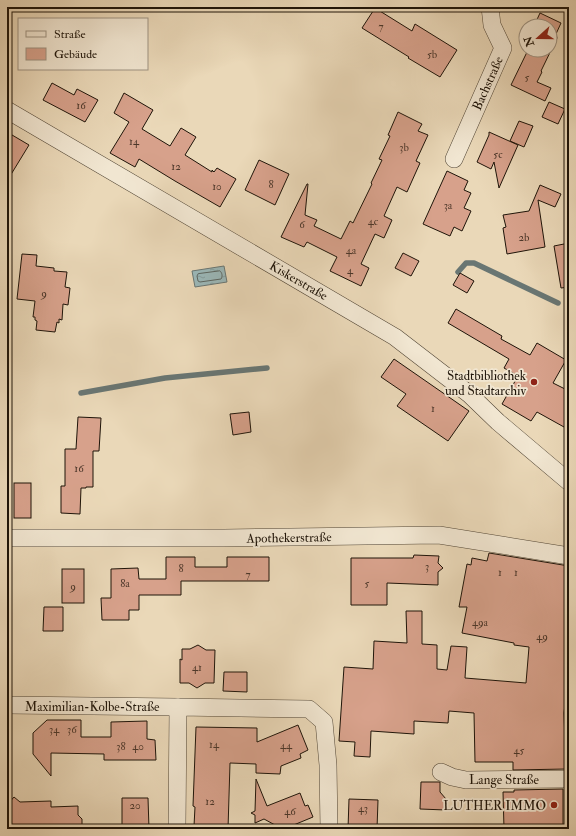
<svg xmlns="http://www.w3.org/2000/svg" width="576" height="836" font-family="'IM FELL Double Pica',serif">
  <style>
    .water { fill: url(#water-ripples); stroke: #697673 }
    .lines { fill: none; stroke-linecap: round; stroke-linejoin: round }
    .shore { stroke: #5c6661; stroke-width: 1 }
    .stream { stroke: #697673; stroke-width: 5.5 }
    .building { fill: #d7a18b; stroke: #1e1409 }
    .minor-casing { stroke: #514535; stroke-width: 18 }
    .minor { stroke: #f1e6d1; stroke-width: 17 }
    .poi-dot { fill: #8f2418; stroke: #f1e6d1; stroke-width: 1.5 }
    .labels { text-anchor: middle; stroke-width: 3.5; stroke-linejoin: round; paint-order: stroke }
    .number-label { font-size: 11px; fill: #4c372a }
    .street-label { font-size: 13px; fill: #1e1409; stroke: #f1e6d1 }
    .poi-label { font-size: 13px; fill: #1e1409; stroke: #f1e6d1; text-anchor: end }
  </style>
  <defs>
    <pattern id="water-ripples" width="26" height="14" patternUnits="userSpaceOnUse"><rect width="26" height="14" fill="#9bb8b9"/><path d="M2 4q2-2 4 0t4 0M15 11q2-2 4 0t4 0" fill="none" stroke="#859d9e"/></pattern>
  </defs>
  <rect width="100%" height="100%" fill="#ead8b8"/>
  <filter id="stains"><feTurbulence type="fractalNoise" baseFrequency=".005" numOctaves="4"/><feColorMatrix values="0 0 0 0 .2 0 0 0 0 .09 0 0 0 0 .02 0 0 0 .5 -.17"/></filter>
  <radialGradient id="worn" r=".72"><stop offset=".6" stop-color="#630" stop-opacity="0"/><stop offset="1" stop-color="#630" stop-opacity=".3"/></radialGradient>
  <path class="water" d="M224,266l3,16 -32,5 -3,-16z"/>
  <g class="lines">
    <path class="shore" d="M220,271c2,1 3,6 1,8l-21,3 -2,-1 -1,-5 1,-2z"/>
    <g class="stream">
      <path d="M458,272l8,-9h8l84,40"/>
      <path d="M81,393l84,-15 102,-10"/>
    </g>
  </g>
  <g class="building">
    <path d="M375,8l37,23 3,-7 42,26 -17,27 -32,-19 1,-1 -47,-29z"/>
    <path d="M540,13l21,10 -5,11 1,4 -16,33 1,1 -5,10 14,6 -6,13 -34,-16 17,-35h22v-24h-16z"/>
    <path d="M52,83l22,12 3,-6 21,11 -13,22 -42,-22z"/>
    <path d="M124,93l29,17 -11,19 28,17 11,-18 15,9 -11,18 27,17v-2l2,2 3,-4 19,11 -16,28 -45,-26 -36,-22 -4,8 -25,-14 19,-31 -15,-9z"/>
    <path d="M549,102l16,7 -7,15 -16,-7z"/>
    <path d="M398,112l24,12 -4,7 10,4 -12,26 4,2 -13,29 -10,-5 -13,29 8,4 -8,18 -9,-4 -14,30 8,4 -8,18 -31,-15 7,-14 -30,-15 -3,5 -23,-10 26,-53h1l-3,31 12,5 -3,6 27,13 9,-18 3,2 19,-39 -1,-1 11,-23 -3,-1 11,-23 -2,-1z"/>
    <path d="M519,121l14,5 -9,21 -14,-6z"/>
    <path d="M7,132l22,13 -22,36z"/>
    <path d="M489,132l29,13 -19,43 -5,-26 -3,7 -14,-7 12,-27z"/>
    <path d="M259,160l30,14 -14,31 -30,-15z"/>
    <path d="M447,171l21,10 -4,9 7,3 -7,15 7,3 -9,20 -8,-4 -4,9 -27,-12z"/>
    <path d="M540,185l21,9 -6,13 -17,-7 7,47 -38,7 -4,-26 3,-1 -3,-12 26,-4z"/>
    <path d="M569,243v44l-8,1 -7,-42z"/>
    <path d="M403,253l16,8 -8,15 -16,-8z"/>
    <path d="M22,254l15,1 -1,11 18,2v3l13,1 -2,15 5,1 -2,17 -5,-1 -1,16 -3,-1v4l-2,-1 -2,10 -19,-2 1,-9 -2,-1v-3h-2l2,-16 -18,-2z"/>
    <path d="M460,273l14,8 -7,12 -14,-8z"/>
    <path d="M456,309l46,27 -1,3 29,16 7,-12 29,17 -13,23 16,8v27l-5,9 -27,-15 -6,9 -29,-17 16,-28 -14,-8 5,-9 -61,-36z"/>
    <path d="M394,359l75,52 -21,30 -51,-35 9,-12 -25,-17z"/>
    <path d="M249,412l2,20 -18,3 -3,-21z"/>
    <path d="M78,417l23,1 -2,33h-6v36h-7v1h-5l-1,26 -19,-1v-27h4v-37h11z"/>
    <rect x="14" y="483" width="17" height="35"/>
    <path d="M489,553l80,13v69l-3,29 -1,23h2l-3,26 2,56 -53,1v-8h-38l-1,-49 -25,-2 -1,12 -34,-2v13l-43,-3 -1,26 -16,-1 1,-14 -16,-1 5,-74 29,2 1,-28 33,2 -1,-32h16v33l15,1v24l10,1 4,-24 16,1 -2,31 61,5 3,-36 -15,-2v-2l-52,-10 5,-26h-8l8,-43 4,1 1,-7 15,3z"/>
    <path d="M414,555l25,1 -1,7 5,5 -5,4v13l-51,-2v22h-36v-47h62z"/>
    <path d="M166,557h29v10h32v-10h42v24h-88v14h-42v15h-10v10h-27l-1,-22h10v-29l27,-1 1,11h27z"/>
    <rect x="62" y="569" width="22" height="34"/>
    <path d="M44,607h19v24h-20z"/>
    <path d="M198,645l8,5h9l-1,33h-9l-8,5 -8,-5h-9v-24l2,1v-11h8z"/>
    <path d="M224,672h23v20l-24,-1z"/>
    <path d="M47,720h34v17h30v-15l36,-1v18l8,1 1,20h-52v-6l-53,-1v23l-18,-22v-21z"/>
    <path d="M298,725l10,25 -8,4 1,4 -20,8 -1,8 -24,-1v-9l-26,-1 -2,66h-17v-2l-17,-1 1,-19 -2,-1 3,-79 61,1v14z"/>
    <path d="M256,779l11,27 33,-13 5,13 3,-1 5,12 -29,12h-7l-2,-4 -11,-6 -9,4v-8l-4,-2 4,-2z"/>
    <path d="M421,782h19v10l6,7v11l-26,-1z"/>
    <path d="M563,789v40h-59l-1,-37h11v-2z"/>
    <path d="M14,797l6,5 31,-1v6l27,-1v9l4,4v6l-4,4h-71v-24z"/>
    <path d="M122,798h26l1,31h-27z"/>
    <path d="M349,799l29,1 -1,29h-29z"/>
  </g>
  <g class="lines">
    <g class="minor-casing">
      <g id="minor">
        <path d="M7,110l388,227 74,57 29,28 71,60"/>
        <path d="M454,159l49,-111 -11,-23 -2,-18"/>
        <path d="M7,538h217l215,-3 130,21"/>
        <path d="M7,705l171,2"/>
        <path d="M441,772l11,5 14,3 103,-1"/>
        <path d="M177,829l1,-122 131,2 15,13 4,43 1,64"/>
      </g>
    </g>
    <use href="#minor" class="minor"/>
  </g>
  <g class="poi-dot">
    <circle cx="534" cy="382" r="4"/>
    <circle cx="554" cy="805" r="4"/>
  </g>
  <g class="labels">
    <g class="number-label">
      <text x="381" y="30">7</text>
      <text x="432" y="58">5b</text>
      <text x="527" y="81">5</text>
      <text x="81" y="109">16</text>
      <text x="134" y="145">14</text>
      <text x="404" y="151">3b</text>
      <text x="498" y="158">5c</text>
      <text x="176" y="170">12</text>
      <text x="271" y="188">8</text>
      <text x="217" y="190">10</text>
      <text x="448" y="209">3a</text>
      <text x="373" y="225">4c</text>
      <text x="302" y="228">6</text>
      <text x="524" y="241">2b</text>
      <text x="351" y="254">4a</text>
      <text x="350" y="274">4</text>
      <text x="44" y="297">9</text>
      <text x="433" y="412">1</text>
      <text x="79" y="472">16</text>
      <text x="427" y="570">3</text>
      <text x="181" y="572">8</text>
      <text x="500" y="576">1</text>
      <text x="516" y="576">1</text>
      <text x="248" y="578">7</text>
      <text x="125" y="587">8a</text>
      <text x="367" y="587">5</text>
      <text x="73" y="590">9</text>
      <text x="480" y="626">49a</text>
      <text x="542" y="640">49</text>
      <text x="197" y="671">41</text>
      <text x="54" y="733">34</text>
      <text x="72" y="733">36</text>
      <text x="214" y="748">14</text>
      <text x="286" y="749">44</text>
      <text x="121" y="750">38</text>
      <text x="138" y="750">40</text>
      <text x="519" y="754">45</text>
      <text x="210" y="805">12</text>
      <text x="135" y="809">20</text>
      <text x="363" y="812">43</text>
      <text x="290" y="815">46</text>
    </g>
    <g class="street-label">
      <text transform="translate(487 83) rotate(-66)" y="5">Bachstraße</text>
      <text transform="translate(299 280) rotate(30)" y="5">Kiskerstraße</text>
      <text transform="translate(289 537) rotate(-1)" y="5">Apothekerstraße</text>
      <text x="92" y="711">Maximilian-Kolbe-Straße</text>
      <text x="504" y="784">Lange Straße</text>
    </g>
    <g class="poi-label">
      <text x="526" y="380">Stadtbibliothek<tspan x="526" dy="15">und Stadtarchiv</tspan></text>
      <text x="546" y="810">LUTHER IMMO</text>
    </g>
  </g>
  <rect width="576" height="836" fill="none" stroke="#ead8b8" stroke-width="24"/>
  <rect x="8" y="8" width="560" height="820" fill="none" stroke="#1e1409" stroke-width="2"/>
  <rect x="12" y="12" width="552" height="812" fill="none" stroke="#1e1409"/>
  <rect x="18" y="18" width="130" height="52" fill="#f1e6d1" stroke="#9d9281"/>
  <rect x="26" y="31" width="20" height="6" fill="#f1e6d1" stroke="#9d9281"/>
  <text x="54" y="38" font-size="12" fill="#1e1409">Straße</text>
  <rect x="26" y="48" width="20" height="12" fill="#d7a18b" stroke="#9d9281"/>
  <text x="54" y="58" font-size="12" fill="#1e1409">Gebäude</text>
  <g transform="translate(538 38) rotate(249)"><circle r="19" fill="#f1e6d1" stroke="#9d9281"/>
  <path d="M0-3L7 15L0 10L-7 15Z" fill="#8f2418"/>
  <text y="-6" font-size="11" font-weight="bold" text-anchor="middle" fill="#1e1409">N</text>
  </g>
  <rect width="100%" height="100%" filter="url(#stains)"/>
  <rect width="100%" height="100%" fill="url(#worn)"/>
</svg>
